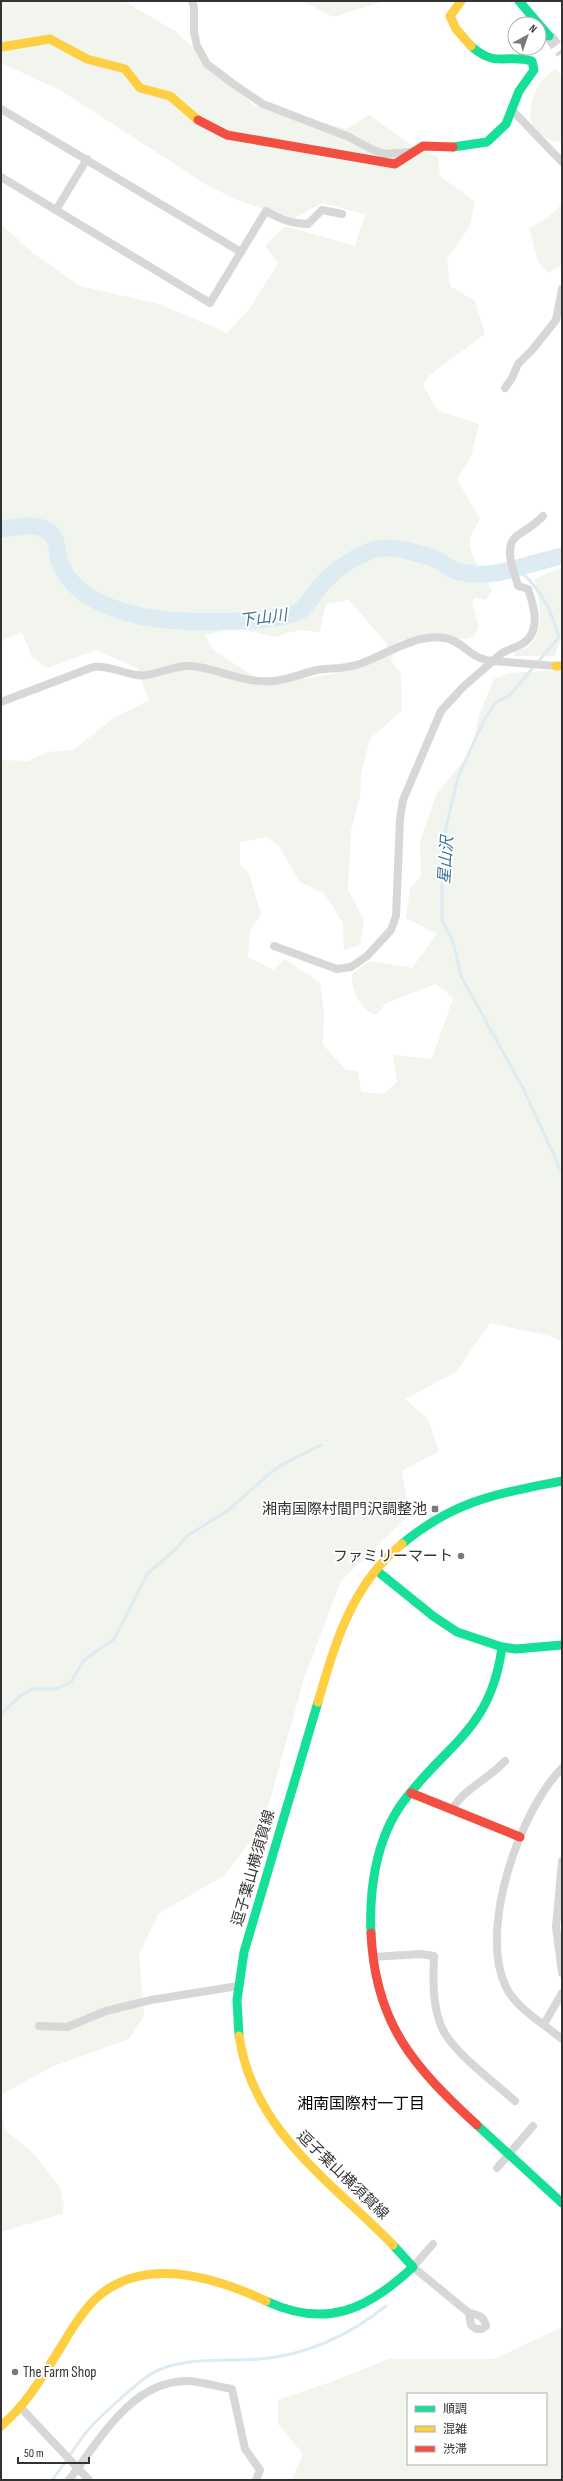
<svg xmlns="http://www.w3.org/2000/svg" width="563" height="2481" font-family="'Sofia Sans Condensed','Noto Sans JP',sans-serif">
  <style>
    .green { fill: #f1f5ed; fill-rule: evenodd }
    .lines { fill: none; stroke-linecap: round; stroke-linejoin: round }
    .stream { stroke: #ddebf3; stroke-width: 3 }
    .river { stroke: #ddebf3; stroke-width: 17 }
    .primary-tunnel { stroke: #d6d6d6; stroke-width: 12; stroke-dasharray: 12 6; stroke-linecap: butt }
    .street { stroke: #d7d7d7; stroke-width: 8 }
    .fast { stroke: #16e098; stroke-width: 9 }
    .slow { stroke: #ffcf43; stroke-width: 9 }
    .jam { stroke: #f24e42; stroke-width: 9 }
    .poi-dot { fill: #7a7a7a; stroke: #fff; stroke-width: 1.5 }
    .labels { text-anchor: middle; stroke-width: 4; stroke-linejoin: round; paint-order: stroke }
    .poi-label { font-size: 15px; fill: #333; stroke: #fff; text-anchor: end }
    .street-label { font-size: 15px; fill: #333; stroke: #fff }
    .water-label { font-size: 16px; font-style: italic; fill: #3f7597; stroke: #fff }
    .neighbourhood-label { font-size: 16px; fill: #000; stroke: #fff }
  </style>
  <rect width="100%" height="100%" fill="#fff"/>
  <g class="green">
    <path d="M1,1h118l8,2 48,28 79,74 93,24 22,-14 43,30 26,12 2,19 35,26 -5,24 -23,33 3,27 25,15 10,33 -55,41 -7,10 15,26 41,13 -8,33 -14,22 23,40c-3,6 -9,14 -10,20 -2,18 16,36 22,52l-6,9 -11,-2 -3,4 7,25 -6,10 -9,2 -41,-3 -25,5 -7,19 10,14 1,36 -32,29 -9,34 -1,23 -9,35 -3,59 16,30 -4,25 -16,5 -1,-27 -19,-30 -24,-11 -22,-37 -12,-8 -26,5v23l9,8 12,42 -11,16 -2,26 25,13 12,-11 35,24 4,29 -1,33 23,25 12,1 3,21 23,2 13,-12 -4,-27 39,4 21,-61 -17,-14 -50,19 -10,12c-17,-7 -24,-22 -24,-41l18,-13 42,7 25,-34 -31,-16 4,-30 11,-12 -1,-35 17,-48 35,-42 7,-36 15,-36 15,-6 53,-3v672l-12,-6 -60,-13 -34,49 -51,27 23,20 11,32 -37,20 7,44 -68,66 -37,97 -41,147 -38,50 -67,39 -19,41 5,61 -15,23 -78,28 -50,28v-1335l27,1 19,-9 26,-2 42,-33 34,-16 -12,-33 -41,-18 -48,18 -16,-11 -10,-25 -21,9v-417l32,29 47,33 79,18 68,29 23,-25 28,-45 -13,-17 20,-20 70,20 10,-32 -43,-11 -28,15 -52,-16 -32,-15 -150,-97 -59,-27zM349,600l38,44 -3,13 -36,14 -81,14 -54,-35 -8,-15 31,-7 39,9 24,-7 21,2 6,-28z"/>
    <path d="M302,1h83l-52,16z"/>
    <path d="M555,69l7,7v66c-7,1 -11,-2 -18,-5 -21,-10 -14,-39 -3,-55 3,-5 10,-9 14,-13z"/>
    <path d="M562,204v61l-14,8 -10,-11 -9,-34 18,-10z"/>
    <path d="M562,567v74h-2l-5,15h-40l-1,-4c4,-2 12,-3 15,-6 18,-15 9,-47 6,-67z"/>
    <path d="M1,2111l4,19 27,22 28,35 4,19 -2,8 -61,18z"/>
    <path d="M562,2327v153h-270l11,-26 -25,-30v-24l58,-20 53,-21h105zM408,2394h138v70h-138z"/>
  </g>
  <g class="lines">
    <g class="stream">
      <path d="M518,569c21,18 34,41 41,68l-49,58 -15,8 -10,15 -27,59 -12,50 -4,35v58l11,21 8,35 63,114 38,83"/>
      <path d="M1,1714l20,-19 11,-6h23l16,-7 13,-22 30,-21 34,-66 28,-24 11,-13 40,-25 42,-37 14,-10 38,-19"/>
      <path d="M52,2480c13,-16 23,-34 36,-50 9,-11 51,-49 63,-56 30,-18 74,-12 108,-15 46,-3 91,-24 127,-53"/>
    </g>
    <path class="river" d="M1,529c14,-1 35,-7 47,2 11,7 8,21 12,32 14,37 62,51 98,56 25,4 125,5 143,-9 8,-7 13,-17 20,-25 13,-15 41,-35 62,-37 13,-1 45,7 56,13 6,3 11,8 17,10 38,11 70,-8 106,-15"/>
    <path class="primary-tunnel" d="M549,36l13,17"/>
    <g class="street">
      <path d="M192,1l2,6v25l3,14 10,18 25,19 31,21 86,33 24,13 12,4 25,-2"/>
      <path d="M1,109l240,143 -31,51 -209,-126"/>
      <path d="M512,110l50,52"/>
      <path d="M56,210l31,-51"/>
      <path d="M241,252l25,-41c14,8 26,13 42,13l14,-14 20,4"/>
      <path d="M505,388l7,-10 6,-14 15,-15 23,-29 6,-31"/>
      <path d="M1,702l92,-35c15,-2 29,6 44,8 14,3 35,-10 53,-9 28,2 54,18 83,15 15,-1 30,-8 44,-11 13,-2 27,-1 39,-5 27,-8 58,-32 89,-27 19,3 24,21 48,23 11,-12 16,-10 29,-17 20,-12 12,-38 6,-55l-10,-3c-4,-15 -16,-40 0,-51 10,-7 17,-10 25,-19"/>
      <path d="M274,946l63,23 14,-2 16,-11 24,-26 5,-14 4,-97 3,-19 38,-89 22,-24 30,-26 63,5"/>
      <path d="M562,1768c-42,43 -83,159 -57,217 10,23 38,38 57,54"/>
      <path d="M452,1810c11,-21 37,-31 53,-49"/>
      <path d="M562,1861l-6,66 6,46"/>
      <path d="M373,1957l48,-3 13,2c-1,24 -2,54 10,76 13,23 51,51 71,69"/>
      <path d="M544,2024l18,-31"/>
      <path d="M39,2026l28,1 39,-16 45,-11 87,-14"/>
      <path d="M497,2168l36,-42"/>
      <path d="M433,2244l-20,23 56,46c9,2 15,3 17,13l-4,3h-6l-5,-4 -2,-12"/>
      <path d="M21,2408l68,72"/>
      <path d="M69,2480c30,-39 62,-99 118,-99 13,0 31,6 45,8l13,60 15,21 -4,10"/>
    </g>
    <g class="fast">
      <path d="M519,1l30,35"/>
      <path d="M453,147l34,-5 19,-18 13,-33 15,-21 -2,-9c-26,-8 -35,8 -61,-15"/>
      <path d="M402,1544c53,-44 95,-50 160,-63"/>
      <path d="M376,1570l57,46 24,16 45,15 14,2 46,-4"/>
      <path d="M371,1933c-2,-44 5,-94 32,-131 44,-59 88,-72 99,-155"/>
      <path d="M239,2036l-2,-36 7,-48 74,-250"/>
      <path d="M477,2125l85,78"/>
      <path d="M266,2301c60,28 101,9 147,-34l-20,-22"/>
    </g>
    <g class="slow">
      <path d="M461,1l-11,15 6,13 15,17"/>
      <path d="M1,47l49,-8 37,20 38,10 15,19 30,8 28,24"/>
      <path d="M556,666h6"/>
      <path d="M318,1702c17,-59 34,-118 84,-158"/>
      <path d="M239,2036c14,95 92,145 154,209"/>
      <path d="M1,2426c28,-24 44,-54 63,-84 10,-17 22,-36 37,-48 48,-38 116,-16 165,7"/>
    </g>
    <g class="jam">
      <path d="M198,120l29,15 168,29 28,-18 30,1"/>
      <path d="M411,1793l109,44"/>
      <path d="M371,1933c4,91 43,134 106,192"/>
    </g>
  </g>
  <g class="poi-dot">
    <rect x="431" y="1505" width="8" height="8" rx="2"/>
    <circle cx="461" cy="1556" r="4"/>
    <circle cx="15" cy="2372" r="4"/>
  </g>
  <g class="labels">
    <g class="poi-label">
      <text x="427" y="1514">湘南国際村間門沢調整池</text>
      <text x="453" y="1561">ファミリーマート</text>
      <text x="23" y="2377" text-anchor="start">The Farm Shop</text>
    </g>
    <g class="street-label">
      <text transform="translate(253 1868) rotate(-74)" y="5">逗子葉山横須賀線</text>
      <text transform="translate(343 2175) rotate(44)" y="5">逗子葉山横須賀線</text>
    </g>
    <g class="water-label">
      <text transform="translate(263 617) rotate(-7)" y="6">下山川</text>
      <text transform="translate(445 860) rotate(-86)" y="6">星山沢</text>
    </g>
    <g class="neighbourhood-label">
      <text x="361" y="2109">湘南国際村一丁目</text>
    </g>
  </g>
  <rect width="563" height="2481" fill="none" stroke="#333333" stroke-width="4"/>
  <rect x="407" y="2393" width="140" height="72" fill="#ffffff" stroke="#adadad"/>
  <rect x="415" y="2406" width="20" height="6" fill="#16e098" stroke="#adadad"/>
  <text x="443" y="2413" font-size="12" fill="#333333">順調</text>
  <rect x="415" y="2426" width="20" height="6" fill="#ffcf43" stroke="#adadad"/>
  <text x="443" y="2433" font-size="12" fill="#333333">混雑</text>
  <rect x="415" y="2446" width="20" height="6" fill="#f24e42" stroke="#adadad"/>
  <text x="443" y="2453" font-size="12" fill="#333333">渋滞</text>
  <g transform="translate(527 36) rotate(40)"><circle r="19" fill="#ffffff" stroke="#adadad"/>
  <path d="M0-3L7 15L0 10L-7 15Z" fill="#7a7a7a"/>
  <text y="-6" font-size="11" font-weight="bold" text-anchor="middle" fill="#333333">N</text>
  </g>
  <path d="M18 2457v6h71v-6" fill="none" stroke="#333333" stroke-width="2"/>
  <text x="24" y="2457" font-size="12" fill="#333333" stroke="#ffffff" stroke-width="3" paint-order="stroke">50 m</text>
</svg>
